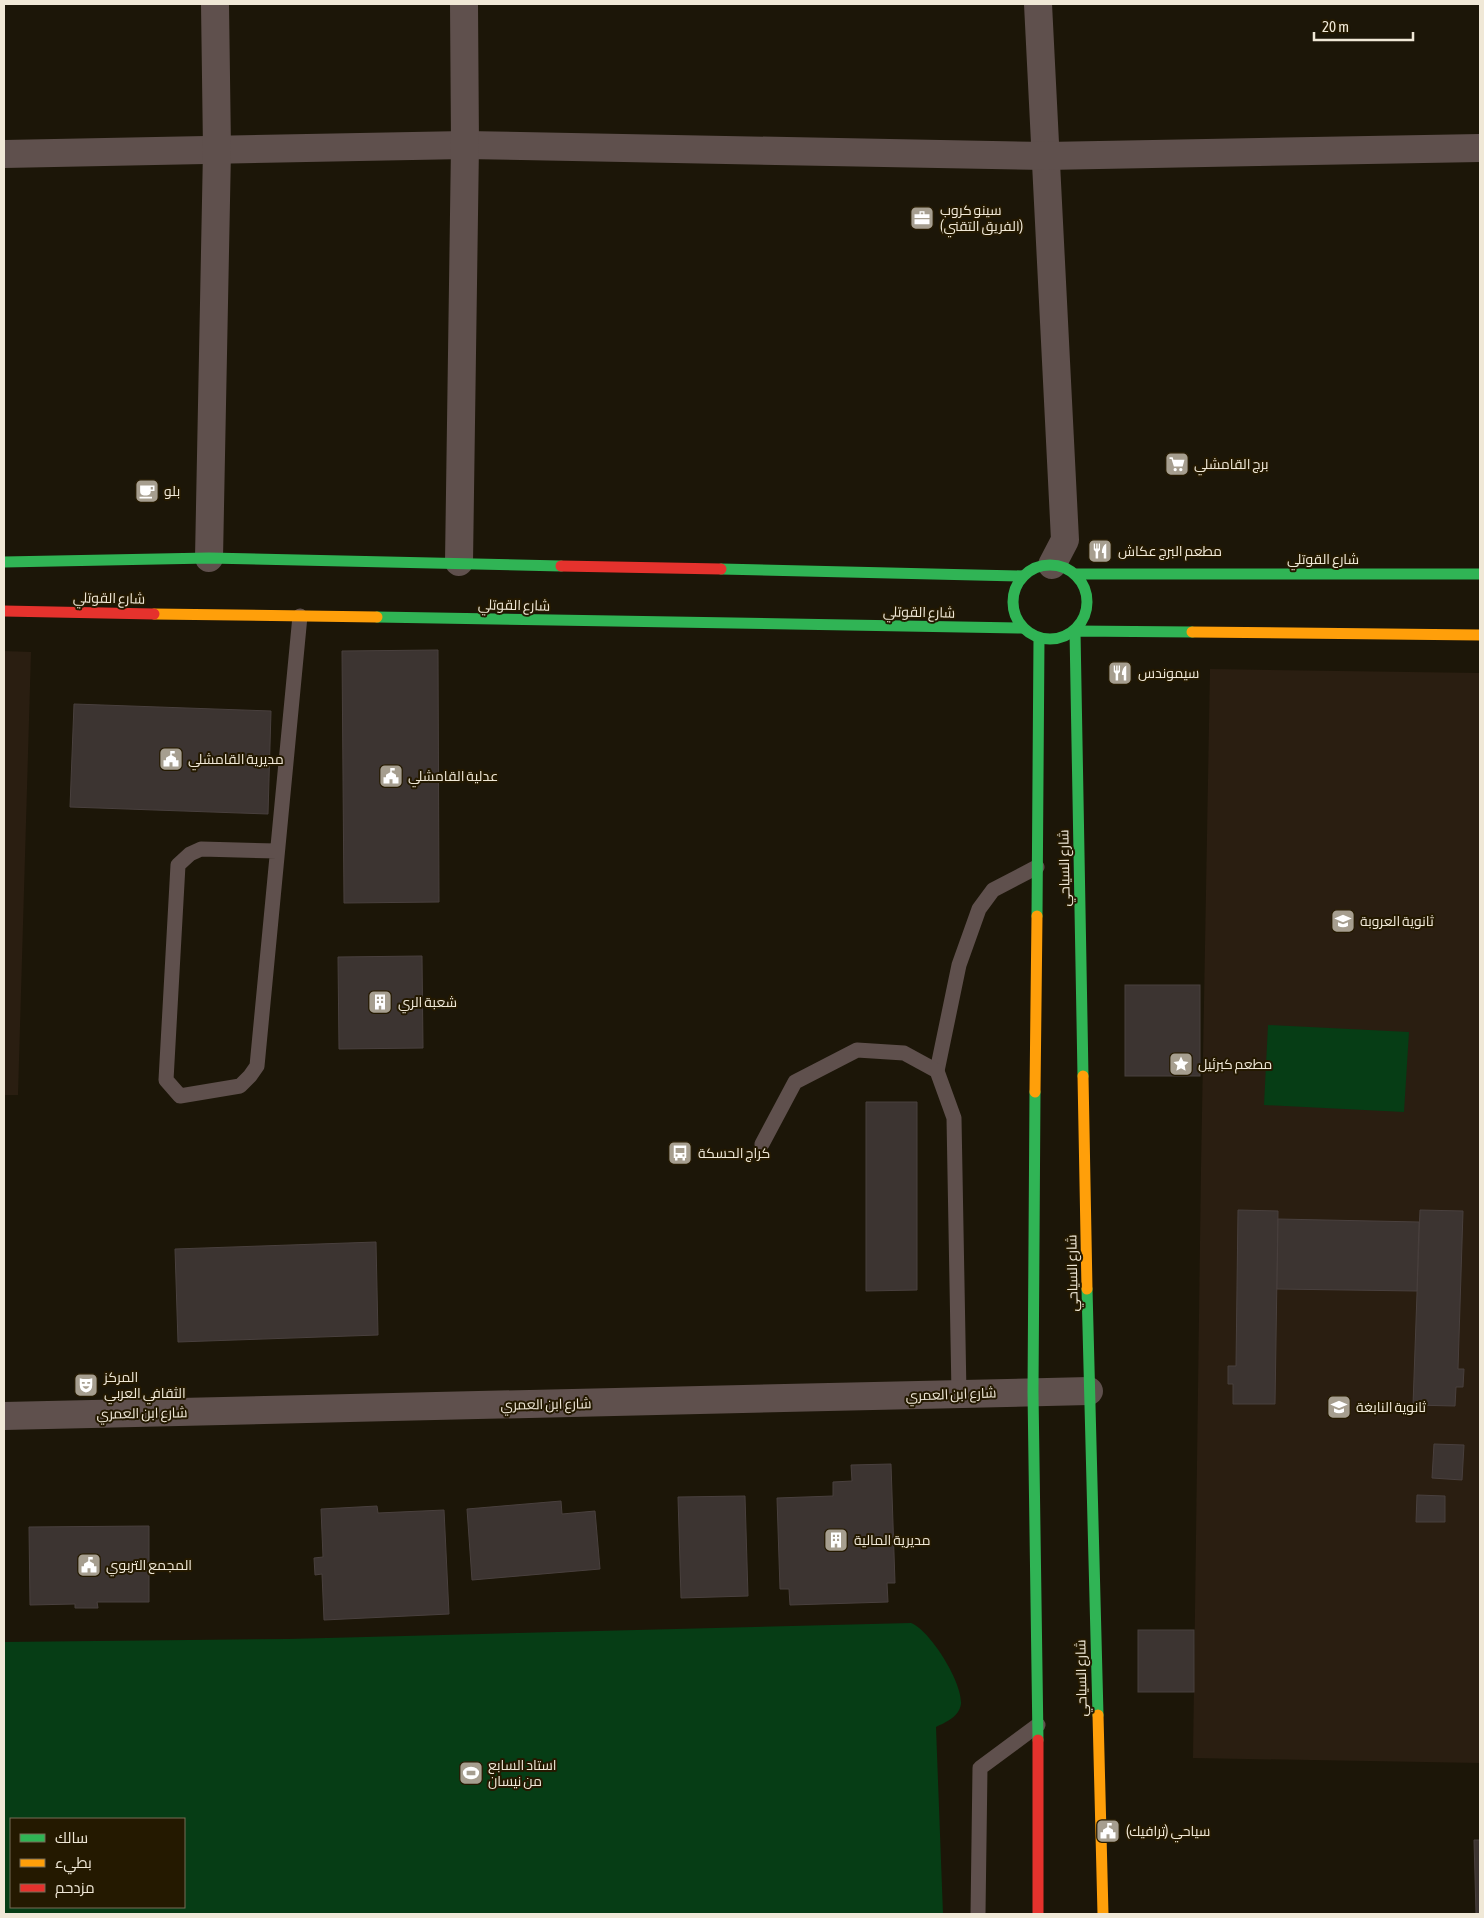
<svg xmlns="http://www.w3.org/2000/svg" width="1484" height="1918" font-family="'Asap Condensed',Cairo,sans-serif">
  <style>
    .education { fill: #2a1e11 }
    .pitch { fill: #063d15; fill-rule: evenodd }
    .building { fill: #3c3431; stroke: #49403e }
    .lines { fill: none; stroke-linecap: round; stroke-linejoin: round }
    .lane { stroke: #5f504d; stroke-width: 15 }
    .street { stroke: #5f504d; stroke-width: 28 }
    .fast { stroke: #30b455; stroke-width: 11 }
    .slow { stroke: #ff9f0a; stroke-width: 11 }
    .jam { stroke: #e5322d; stroke-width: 11 }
    .labels { text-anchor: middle; stroke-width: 4; stroke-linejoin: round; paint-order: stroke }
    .poi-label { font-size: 14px; fill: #f0e8d7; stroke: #241900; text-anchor: start }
    .street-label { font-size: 14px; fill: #f0e8d7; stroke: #241900 }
  </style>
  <rect width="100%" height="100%" fill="#1c1608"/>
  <g class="education">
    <path d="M4,651l27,1 -13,443h-14z"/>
    <path d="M1210,669l270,4v1090l-287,-5 8,-589z"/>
  </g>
  <g class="pitch">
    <path d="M1268,1025l141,7 -5,80 -140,-7z"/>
    <path d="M911,1623c19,7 52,60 50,81 -2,13 -15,18 -25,23l7,187h-939v-272l284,-3zM11,1819h173v88h-173z"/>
  </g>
  <g class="building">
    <path d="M438,650l1,252 -95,1 -2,-252z"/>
    <path d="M74,704l197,7 -3,103 -198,-7z"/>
    <path d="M422,956l1,92 -84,1 -1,-92z"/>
    <rect x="1125" y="985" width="75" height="91"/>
    <path d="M866,1102h51v188l-51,1z"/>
    <path d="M1238,1210l40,1 -3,193h-42v-20h-5v-18h8z"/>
    <path d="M1420,1210l43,1 -5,158h6l-1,18h-7l-1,19 -42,-1z"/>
    <path d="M1278,1219l141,3 -2,69 -140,-2z"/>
    <path d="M376,1242l2,93 -200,7 -3,-93z"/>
    <path d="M1434,1444l30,1 -2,35 -30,-2z"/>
    <path d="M891,1464l4,119h-8l1,19 -98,3 -1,-16h-9l-3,-91 56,-2v-14l19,-1 -1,-16z"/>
    <path d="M1417,1495l28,1v26h-29z"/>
    <path d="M745,1496l3,100 -67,2 -3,-101z"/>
    <path d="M561,1501l1,13 33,-3 5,58 -128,11 -5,-71z"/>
    <path d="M377,1506l1,7 66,-3 5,104 -125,6 -2,-46 -7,1 -1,-17 9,-1 -2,-48z"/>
    <path d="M149,1526v76h-52l1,6h-23v-4l-45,1 -1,-78z"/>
    <rect x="1138" y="1630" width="56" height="62"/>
    <path d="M1474,1840h6v74h-4z"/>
  </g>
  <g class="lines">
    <g class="lane">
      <path d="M277,851l-76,-2 -11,5 -12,11 -12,215 14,16 60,-10 10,-10 7,-10 43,-450"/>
      <path d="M937,1071l22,-106 20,-56 14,-19 44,-23"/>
      <path d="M762,1144l33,-62 62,-32 47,3 33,18 17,47 5,276"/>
      <path d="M978,1914l2,-146 58,-43"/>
    </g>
    <g class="street">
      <path d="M1038,4l27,536 -13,25"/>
      <path d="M4,154l461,-9 581,11 434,-8"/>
      <path d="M209,558l8,-408 -2,-146"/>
      <path d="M459,562l6,-417 -1,-141"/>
      <path d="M4,1416l1085,-25"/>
    </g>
    <g class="fast">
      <path d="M4,562l205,-4 352,8"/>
      <circle cx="1050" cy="602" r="37"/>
      <path d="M721,569l302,7"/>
      <path d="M1075,574h405"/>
      <path d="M377,617l646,11"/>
      <path d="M1037,916l2,-278"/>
      <path d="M1083,1076l-8,-445 117,1"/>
      <path d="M1035,1092l-2,300 5,348"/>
      <path d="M1087,1289l11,426"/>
    </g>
    <g class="slow">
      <path d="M154,614l223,3"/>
      <path d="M1192,632l288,3"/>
      <path d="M1083,1076l4,213"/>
      <path d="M1035,1092l2,-176"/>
      <path d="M1098,1715l5,199"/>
    </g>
    <g class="jam">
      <path d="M561,566l160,3"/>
      <path d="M4,611l150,3"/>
      <path d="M1038,1740v174"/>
    </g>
  </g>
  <defs>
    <g id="office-square" transform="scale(1.25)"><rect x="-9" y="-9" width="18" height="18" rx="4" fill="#a69e8f" stroke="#241900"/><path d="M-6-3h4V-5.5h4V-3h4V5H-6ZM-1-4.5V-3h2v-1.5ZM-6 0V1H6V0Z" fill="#fff"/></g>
    <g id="supermarket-square" transform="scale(1.25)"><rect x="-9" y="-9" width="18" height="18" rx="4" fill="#a69e8f" stroke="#241900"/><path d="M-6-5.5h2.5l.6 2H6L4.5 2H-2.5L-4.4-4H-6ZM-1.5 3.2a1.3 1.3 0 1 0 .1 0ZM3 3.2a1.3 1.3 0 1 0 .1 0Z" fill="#fff"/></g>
    <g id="cafe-square" transform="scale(1.25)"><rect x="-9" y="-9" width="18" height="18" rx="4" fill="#a69e8f" stroke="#241900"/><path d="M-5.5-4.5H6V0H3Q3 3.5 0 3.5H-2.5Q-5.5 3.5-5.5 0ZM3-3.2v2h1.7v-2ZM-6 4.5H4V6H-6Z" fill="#fff"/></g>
    <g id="restaurant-square" transform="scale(1.25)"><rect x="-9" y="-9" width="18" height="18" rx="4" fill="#a69e8f" stroke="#241900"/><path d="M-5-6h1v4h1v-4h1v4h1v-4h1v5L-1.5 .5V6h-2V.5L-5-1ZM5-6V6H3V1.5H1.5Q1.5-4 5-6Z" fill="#fff"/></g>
    <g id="civic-square" transform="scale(1.25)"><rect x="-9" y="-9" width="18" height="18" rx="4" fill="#a69e8f" stroke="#241900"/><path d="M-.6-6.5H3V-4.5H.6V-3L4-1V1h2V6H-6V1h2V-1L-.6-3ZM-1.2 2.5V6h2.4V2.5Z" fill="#fff"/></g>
    <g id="school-square" transform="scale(1.25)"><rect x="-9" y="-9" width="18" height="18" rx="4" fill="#a69e8f" stroke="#241900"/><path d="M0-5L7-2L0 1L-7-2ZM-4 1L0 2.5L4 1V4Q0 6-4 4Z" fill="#fff"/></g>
    <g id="building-square" transform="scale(1.25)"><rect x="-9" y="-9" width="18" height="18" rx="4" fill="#a69e8f" stroke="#241900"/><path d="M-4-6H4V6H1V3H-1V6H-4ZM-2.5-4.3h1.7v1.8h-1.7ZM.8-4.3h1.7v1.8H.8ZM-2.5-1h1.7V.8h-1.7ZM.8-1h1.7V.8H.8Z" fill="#fff"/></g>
    <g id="sight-square" transform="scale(1.25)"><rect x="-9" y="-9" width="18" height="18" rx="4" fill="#a69e8f" stroke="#241900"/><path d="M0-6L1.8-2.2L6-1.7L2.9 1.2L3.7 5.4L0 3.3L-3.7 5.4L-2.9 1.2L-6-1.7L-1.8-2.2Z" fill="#fff"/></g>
    <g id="bus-square" transform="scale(1.25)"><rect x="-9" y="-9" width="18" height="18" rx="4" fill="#a69e8f" stroke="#241900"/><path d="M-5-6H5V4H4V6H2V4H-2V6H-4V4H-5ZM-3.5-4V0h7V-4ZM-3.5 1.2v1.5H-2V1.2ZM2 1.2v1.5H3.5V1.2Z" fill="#fff"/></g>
    <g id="theatre-square" transform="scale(1.25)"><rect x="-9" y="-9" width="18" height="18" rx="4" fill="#a69e8f" stroke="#241900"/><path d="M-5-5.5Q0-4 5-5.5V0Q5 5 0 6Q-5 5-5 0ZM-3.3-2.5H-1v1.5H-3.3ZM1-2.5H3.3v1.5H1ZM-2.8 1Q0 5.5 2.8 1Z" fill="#fff"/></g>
    <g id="stadium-square" transform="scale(1.25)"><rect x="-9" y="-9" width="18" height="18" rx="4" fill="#a69e8f" stroke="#241900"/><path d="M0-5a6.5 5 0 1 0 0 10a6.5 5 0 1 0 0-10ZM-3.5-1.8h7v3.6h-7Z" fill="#fff"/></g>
  </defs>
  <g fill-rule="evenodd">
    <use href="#office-square" x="922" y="218"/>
    <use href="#supermarket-square" x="1177" y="464"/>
    <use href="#cafe-square" x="147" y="491"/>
    <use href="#restaurant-square" x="1100" y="551"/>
    <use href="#restaurant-square" x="1120" y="673"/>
    <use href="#civic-square" x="171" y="759"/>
    <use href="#civic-square" x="391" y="776"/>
    <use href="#school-square" x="1343" y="921"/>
    <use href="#building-square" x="380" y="1002"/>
    <use href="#sight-square" x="1181" y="1064"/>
    <use href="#bus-square" x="680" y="1153"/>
    <use href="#theatre-square" x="86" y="1385"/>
    <use href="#school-square" x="1339" y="1407"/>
    <use href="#building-square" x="836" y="1540"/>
    <use href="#civic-square" x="89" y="1565"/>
    <use href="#stadium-square" x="471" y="1773"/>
    <use href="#civic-square" x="1108" y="1831"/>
  </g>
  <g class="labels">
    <g class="poi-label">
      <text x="940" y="215">سينو كروب<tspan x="940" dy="16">(الفريق التقني)</tspan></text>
      <text x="1194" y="469">برج القامشلي</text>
      <text x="164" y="496">بلو</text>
      <text x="1118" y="556">مطعم البرج عكاش</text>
      <text x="1138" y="678">سيموندس</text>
      <text x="188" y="764">مديرية القامشلي</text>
      <text x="408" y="781">عدلية القامشلي</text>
      <text x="1360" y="926">ثانوية العروبة</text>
      <text x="398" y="1007">شعبة الري</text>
      <text x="1198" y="1069">مطعم كبرئيل</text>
      <text x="698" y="1158">كراج الحسكة</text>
      <text x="104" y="1382">المركز<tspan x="104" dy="16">الثقافي العربي</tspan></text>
      <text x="1356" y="1412">ثانوية النابغة</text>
      <text x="854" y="1545">مديرية المالية</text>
      <text x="106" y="1570">المجمع التربوي</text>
      <text x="488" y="1770">استاد السابع<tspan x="488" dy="16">من نيسان</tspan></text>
      <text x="1126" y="1836">سياحي (ترافيك)</text>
    </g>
    <g class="street-label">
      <text x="1323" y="564">شارع القوتلي</text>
      <text transform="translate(109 598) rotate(1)" y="5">شارع القوتلي</text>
      <text transform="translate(514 605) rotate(1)" y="5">شارع القوتلي</text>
      <text transform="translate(919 612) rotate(1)" y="5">شارع القوتلي</text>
      <text transform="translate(1064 868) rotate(-91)" y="5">شارع السياحي</text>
      <text transform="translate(1072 1273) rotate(-91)" y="5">شارع السياحي</text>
      <text transform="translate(951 1394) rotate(-2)" y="5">شارع ابن العمري</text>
      <text transform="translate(546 1404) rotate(-1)" y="5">شارع ابن العمري</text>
      <text transform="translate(142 1413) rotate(-1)" y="5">شارع ابن العمري</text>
      <text transform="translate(1081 1678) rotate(-91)" y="5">شارع السياحي</text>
    </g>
  </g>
  <rect width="1484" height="1918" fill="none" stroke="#f0e8d7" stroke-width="10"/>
  <rect x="10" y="1818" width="175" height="90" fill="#241900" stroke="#766c56"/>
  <rect x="20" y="1834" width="25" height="8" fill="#30b455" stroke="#766c56"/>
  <text x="55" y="1843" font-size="15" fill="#f0e8d7">سالك</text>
  <rect x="20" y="1859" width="25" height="8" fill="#ff9f0a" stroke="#766c56"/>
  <text x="55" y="1868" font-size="15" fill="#f0e8d7">بطيء</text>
  <rect x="20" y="1884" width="25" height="8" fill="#e5322d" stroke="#766c56"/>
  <text x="55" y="1893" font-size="15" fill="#f0e8d7">مزدحم</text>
  <path d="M1314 32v8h99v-8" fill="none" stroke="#f0e8d7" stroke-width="2.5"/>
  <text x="1322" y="32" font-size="15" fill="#f0e8d7" stroke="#241900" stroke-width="4" paint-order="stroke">20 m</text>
</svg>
